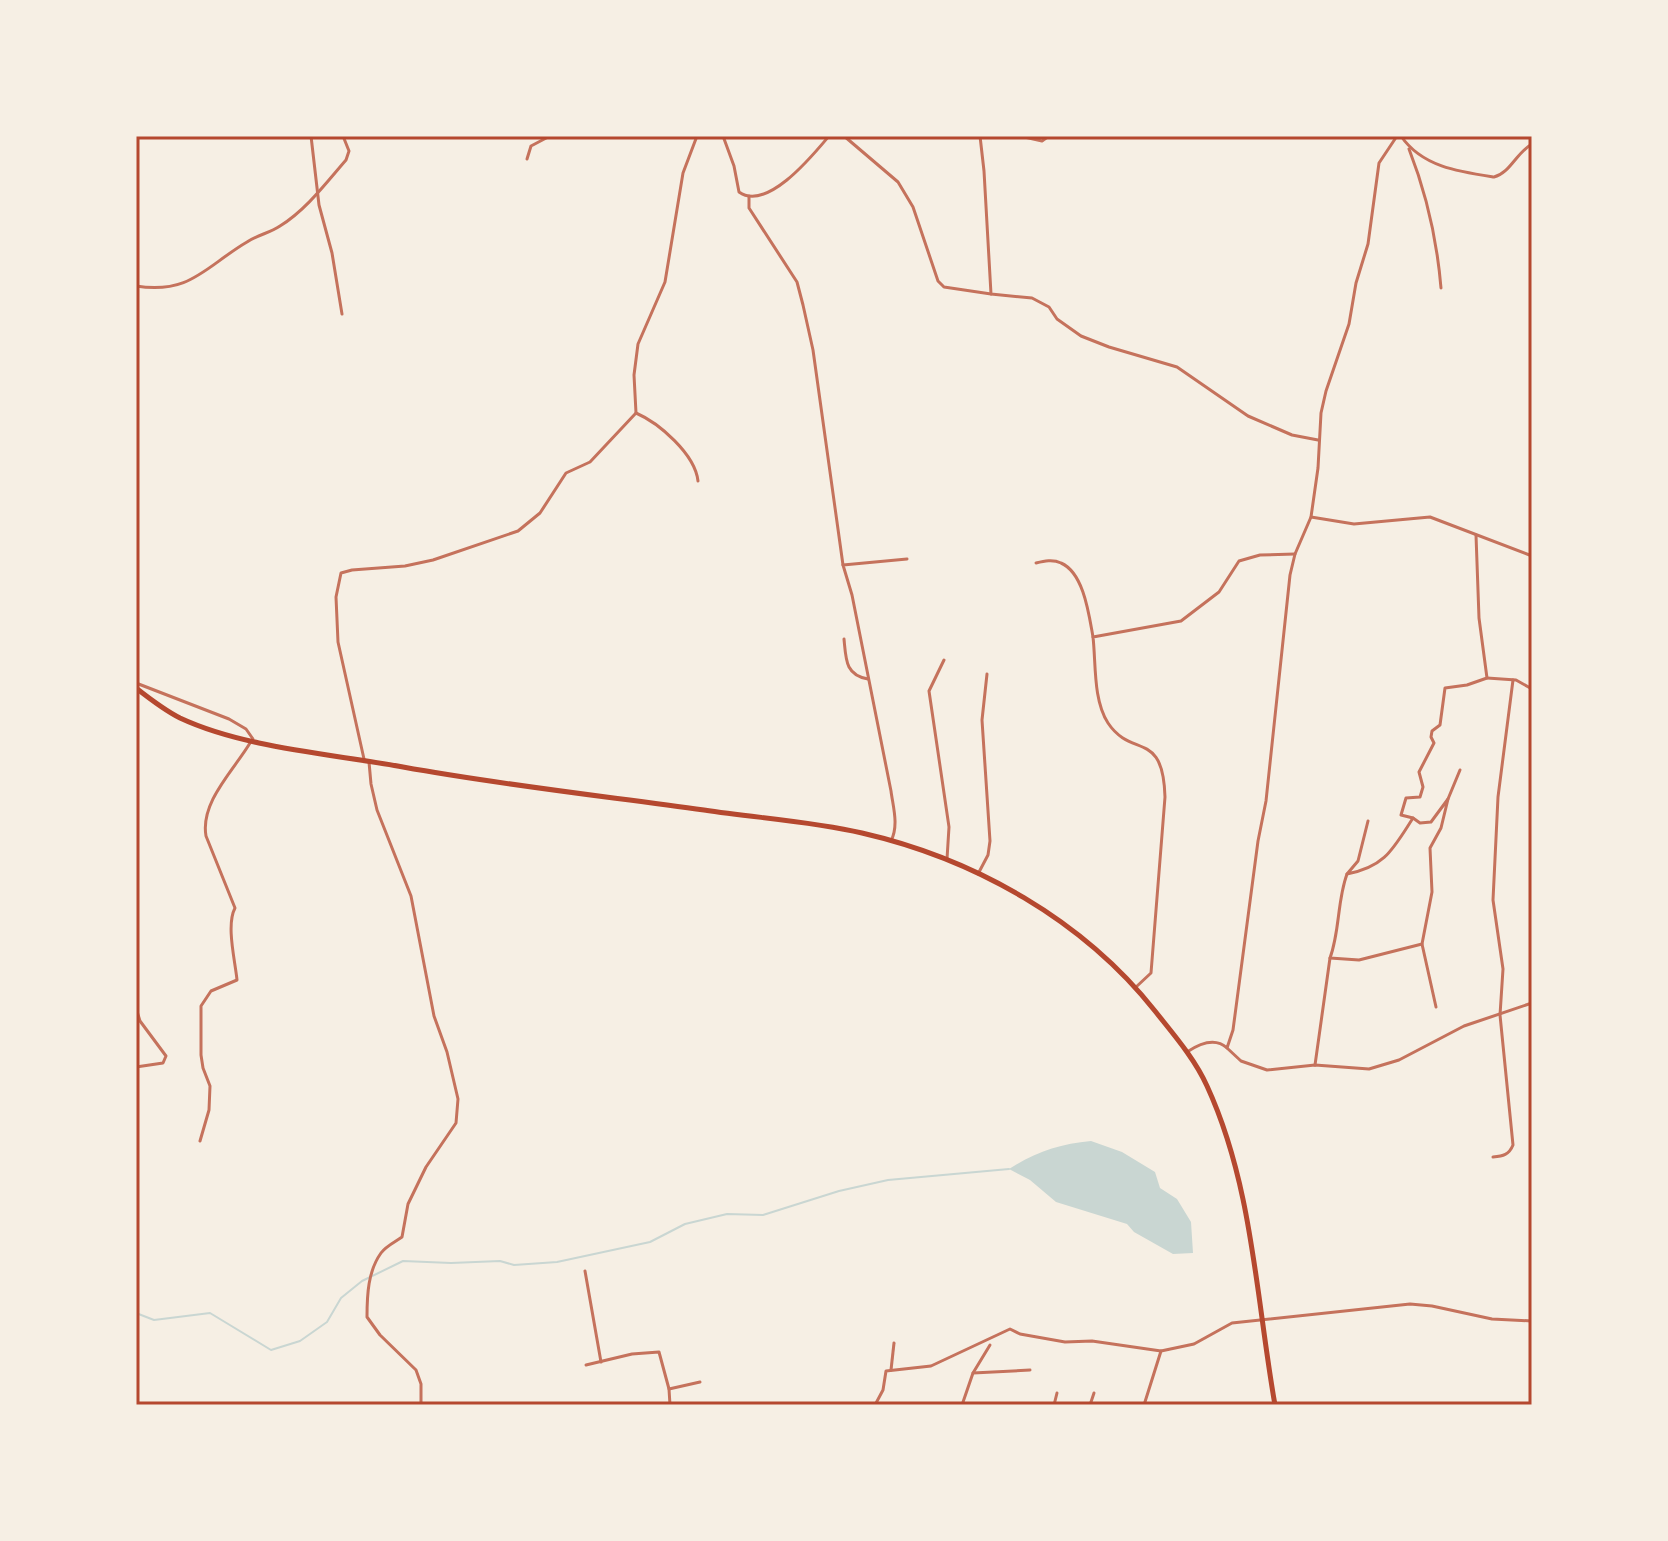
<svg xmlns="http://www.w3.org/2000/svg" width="1668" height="1541" font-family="Jost,sans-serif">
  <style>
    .water { fill: #c9d6d2 }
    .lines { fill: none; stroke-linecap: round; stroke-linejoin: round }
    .stream { stroke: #c9d6d2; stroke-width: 2 }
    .minor { stroke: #c5725c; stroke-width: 3 }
    .primary { stroke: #b5482f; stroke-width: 5 }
    .neatline { fill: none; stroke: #b5482f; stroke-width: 3 }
  </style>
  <rect width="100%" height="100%" fill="#f6efe4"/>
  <path class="water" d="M1091,1141l31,11 33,20 5,16 17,11 14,23 2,31 -20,1 -39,-22 -7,-8 -71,-22 -26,-22 -21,-11c26,-17 51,-25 82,-28z"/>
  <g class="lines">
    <path class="stream" d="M136,1313l18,7 56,-7 61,37 29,-9 27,-19 14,-24 21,-17 41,-20 48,2 49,-2 14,4 43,-3 93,-20 35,-18 42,-10 36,1 76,-24 49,-11 121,-11"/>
    <g class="minor">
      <path d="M311,136l8,69 13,48 10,61"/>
      <path d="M723,136l11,30 5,26c28,20 74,-37 90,-56"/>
      <path d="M844,136l54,46 15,25 25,74 6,6 47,7"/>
      <path d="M980,136l4,35 7,123 41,4 17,9 8,12 24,17 28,11 68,20 71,49 44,19 26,5"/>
      <path d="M1020,136l22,5 7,-5"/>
      <path d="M1401,136c21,31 59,36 93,41 16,-4 22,-24 38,-33"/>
      <path d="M1409,149c18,46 28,91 32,139"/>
      <path d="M527,159l4,-13 19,-10"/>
      <path d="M749,196v12l48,74 6,23 10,45 30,215"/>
      <path d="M136,286c54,9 70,-20 111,-44 10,-7 23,-9 33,-16 26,-16 46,-43 66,-66l3,-9 -6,-15"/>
      <path d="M636,413l-2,-38 4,-31 27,-62 18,-109 14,-37"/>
      <path d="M1311,517l43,7 76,-7 102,39"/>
      <path d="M1036,563c8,-2 17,-4 25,0 23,10 28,52 32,74"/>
      <path d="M844,639c2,20 1,36 24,40"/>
      <path d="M944,660l-15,31 20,136 -2,32"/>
      <path d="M1487,678l29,2 16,9"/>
      <path d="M136,683l93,36 17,10 7,10"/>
      <path d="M364,759l-26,-117 -2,-45 5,-24 11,-3 53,-4 28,-6 85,-29 22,-18 26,-40 24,-11 46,-49c23,10 59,41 62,68"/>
      <path d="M369,762l2,22 6,26 34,86 23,120 13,36 11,47 -2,24 -30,44 -18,37 -6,33c-7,5 -16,9 -21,16 -13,18 -14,42 -14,64l13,18 36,35 5,14v21"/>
      <path d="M1448,799l12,-29"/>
      <path d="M1368,821l-10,40 -11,13c38,-7 46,-25 66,-56l-12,-3 5,-17 14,-1 3,-10 -4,-15 15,-29 -3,-6 1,-6 8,-6 5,-37 22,-3 20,-7 -8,-60 -3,-83"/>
      <path d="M891,841c8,-16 2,-34 0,-50l-39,-196 -9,-30 64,-6"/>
      <path d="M978,874l10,-19 2,-14 -8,-121 5,-46"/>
      <path d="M1347,874c-10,27 -7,57 -17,84l29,2 63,-16 10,-52 -2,-44 11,-20 7,-29 -17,23 -11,1 -7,-5"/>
      <path d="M1422,944l14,63"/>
      <path d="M1136,987l15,-14 14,-176c-2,-68 -33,-38 -57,-74 -15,-23 -12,-60 -15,-86l88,-16 38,-29 20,-31 21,-6 35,-1"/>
      <path d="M136,1008l4,13 26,35 -3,7 -27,4"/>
      <path d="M1227,1048l14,13 26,9 48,-5 54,4 30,-9 65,-34 68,-23"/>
      <path d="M1187,1052c12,-8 28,-15 40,-4l6,-18 25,-189 8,-40 24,-226 5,-21 16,-37 7,-49 3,-55 5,-22 23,-67 7,-41 12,-39 11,-81 18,-27"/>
      <path d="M1315,1065l15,-107"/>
      <path d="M200,1141l9,-31 1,-24 -7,-18 -2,-13v-49l10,-15 26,-11c-2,-20 -11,-55 -2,-72l-29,-72c-6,-34 28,-66 44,-93"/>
      <path d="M1493,1157c10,-1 16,-2 20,-12l-13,-130 3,-46 -10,-69 5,-103 15,-117"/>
      <path d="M585,1271l16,91"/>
      <path d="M586,1365l46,-11 27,-2 10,37 1,16"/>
      <path d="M891,1370l3,-27"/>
      <path d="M973,1373l57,-3"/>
      <path d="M669,1389l31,-7"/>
      <path d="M875,1405l8,-15 3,-19 45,-5 79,-37 10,5 45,8 27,-1 69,10 33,-7 38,-21 178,-19 22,2 60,13 40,2"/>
      <path d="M962,1405l11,-32 17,-28"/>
      <path d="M1054,1405l3,-12"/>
      <path d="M1090,1405l4,-12"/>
      <path d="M1144,1405l17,-54"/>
    </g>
    <path class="primary" d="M136,688c14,11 28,22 44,30 64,30 153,36 223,49 99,18 200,29 301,43 52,8 107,11 158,23 113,26 221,87 293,178 19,24 40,48 52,75 46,100 49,212 68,319"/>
  </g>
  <rect width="1668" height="1541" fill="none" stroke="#f6efe4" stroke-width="276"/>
  <rect x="138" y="138" width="1392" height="1265" class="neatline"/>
</svg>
